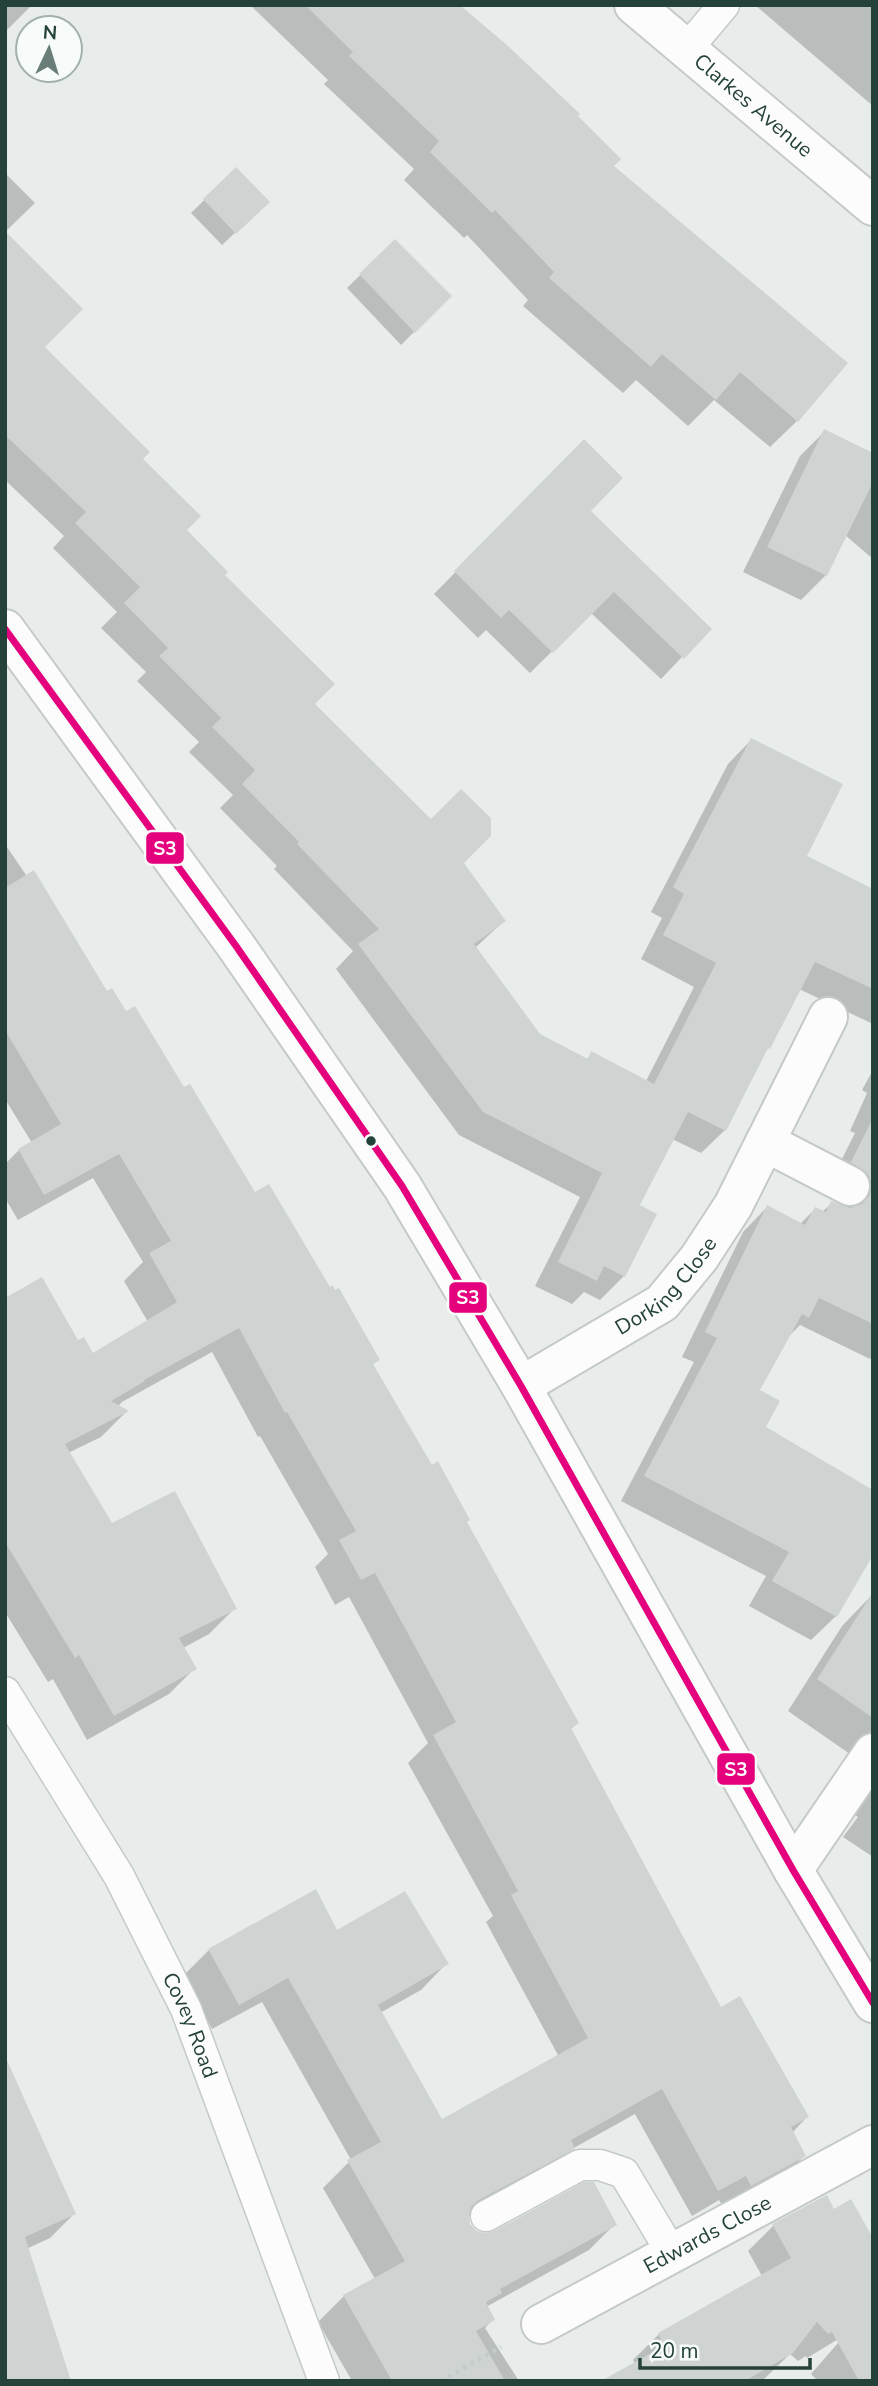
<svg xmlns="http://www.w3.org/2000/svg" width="878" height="2386" font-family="'Nunito Sans',sans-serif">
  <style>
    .shadow { fill: #0003; fill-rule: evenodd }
    .building { fill: #cfd4d2 }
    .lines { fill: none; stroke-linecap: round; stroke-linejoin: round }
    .lane-casing { stroke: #c5cac8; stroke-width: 33 }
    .street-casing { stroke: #c5cac8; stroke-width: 42 }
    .path { stroke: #c3ccca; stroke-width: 4.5; stroke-dasharray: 3.5 5; stroke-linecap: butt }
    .lane { stroke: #fcfcfc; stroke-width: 30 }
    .street { stroke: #fcfcfc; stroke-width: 38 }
    .bus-1-casing { stroke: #f7fbf9; stroke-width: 12 }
    .bus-1 { stroke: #e5007d; stroke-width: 7 }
    .bus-dot { fill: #24423a; stroke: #f7fbf9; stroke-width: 2.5 }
    .labels { text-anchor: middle; stroke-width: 5; stroke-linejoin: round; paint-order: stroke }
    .street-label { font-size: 21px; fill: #24423a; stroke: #f7fbf9 }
    .line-badge { stroke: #f7fbf9; stroke-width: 2.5 }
    .badge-label { font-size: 19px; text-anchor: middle; font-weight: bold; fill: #fff }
  </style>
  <rect width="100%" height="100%" fill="#e8edeb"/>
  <g class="shadow">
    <path d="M5,5h27l-27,27z"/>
    <path d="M250,5h209l116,111 222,305 -27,26 -56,-47 -26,26 -52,-46 -13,13 -100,-87 5,-6 -61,-65 -3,3 -60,-58 10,-11 -90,-85 4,-4z"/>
    <path d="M755,5h118v101z"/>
    <path d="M236,169l18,46 -32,30 -31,-32z"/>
    <path d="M5,173l30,30 -30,29z"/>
    <path d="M5,233l37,114 99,112 44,71 37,45 91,129 149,159 42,58 -29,27 64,87 47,25 6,-6 54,27 48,-94 -53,-28 21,-41 -11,-6 77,-148 23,-24 53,117 69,34v133l-74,-35 -31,59 -4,5 -39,77 -24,23 -29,-14 -34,67 -14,70 -24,24 -16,-8 -12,12 -37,-18 45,-89 -121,-62 -123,-166 17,-18 -79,-82 3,-3 -57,-58 13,-13 -44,-43 10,-10 -62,-61 9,-9 -45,-44 16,-16 -64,-64 11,-12 -59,-56z"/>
    <path d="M395,241l55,55 -49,49 -54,-57z"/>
    <path d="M825,431l48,24v104l-28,-24 -19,40 -25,25 -58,-28 57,-116z"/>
    <path d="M584,441l4,70 94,146 -21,22 -70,-66 -61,60 -44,-43 -8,8 -44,-44z"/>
    <path d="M5,844l101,149 20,21 57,76 71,104 75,95 49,71 -6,5 93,158 112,200 -7,7 150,279 87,108 -15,16 12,23 -26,26 -53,28 -6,-10 -27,16 -57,-102 -63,35 -25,25 -80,43 2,8 8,8 9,2 129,-11 -26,26 -103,57 7,12 -8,9 34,53h-167l-34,-59 26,-26 31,-17 -52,-91 28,-28 -89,-158 -50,27 -29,-53 26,-26 128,-18 109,32 -25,26 -41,23 61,109 118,-65 -73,-135 7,-6 -85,-153 20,-20 -79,-146 -14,8 -20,-38 13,-13 -68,-118 -2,1 -46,-85 -90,50 -5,5 9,5 -25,25 -33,16 44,72 123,83 -26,26 -26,14 11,21 -25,25 -82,46 -34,-61 -5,3 -43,-70v-312l73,42 15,14 55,-34 -24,-41 19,-19 -50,-84 -75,42 -13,-22v-34l14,-14 13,-7 -27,-44z"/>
    <path d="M873,1070v287l-3,2 -70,-34 -14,14 -29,52 7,37 72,188 -25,24 -62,-34 17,-30 -145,-75 73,-139 -12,-5 61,-125 24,-25 33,17 15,-15 7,3 10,-9 15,5 -2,-9 -17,-12 27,-54 -5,-2 17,-38 -5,-3z"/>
    <path d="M872,1595l1,175 -85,-59 54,-85z"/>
    <path d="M873,1780v77l-30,-20 15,-20 -7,-5z"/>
    <path d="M5,2115l69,99 -24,24 -26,12 -19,131z"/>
    <path d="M826,2197l7,14 17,-9 23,36v143h-55l-7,-7 34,-39 -38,23 -1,-2 -8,5 -8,-7 -28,27h-155l28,-17 -2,-4 26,-26 103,-58 -14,-25 25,-25zM660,2340h4l6,13 -3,1z"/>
  </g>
  <g class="building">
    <path d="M305,5h155l48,41 72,68 -2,2 43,43 -7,7 234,197 -50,59 -58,-50 -24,28 -54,-46 -11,13 -102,-89 5,-6 -59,-62 -3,3 -62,-61 9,-11 -90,-85 4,-4z"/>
    <path d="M236,167l34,35 -34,32 -33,-35z"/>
    <path d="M5,231l78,78 -38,38 105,105 -7,7 58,57 -14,14 41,42 -3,3 110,109 -20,20 116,115 30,-30 30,29v18l-27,27 42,58 -32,23 66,90 48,25 3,-8 63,33 62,-121 -53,-28 21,-41 -11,-7 78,-149 92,46 -36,72 66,33v100l-58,-27 -45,87 -2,-1 -42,83 -38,-19 -48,93 17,9 -32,63 -21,-11 -7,15 -39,-19 44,-89 -119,-61 -125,-168 21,-15 -82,-85 2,-2 -57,-58 13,-14 -43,-43 9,-9 -62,-62 9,-8 -44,-45 16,-16 -65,-64 11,-11 -81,-77z"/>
    <path d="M395,239l57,57 -37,37 -56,-59z"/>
    <path d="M824,429l49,24v29l-46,94 -60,-29z"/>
    <path d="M584,439l39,39 -32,33 121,118 -28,30 -70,-67 -61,61 -44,-43 -8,8 -47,-47z"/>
    <path d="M34,870l73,121 5,-3 14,23 9,-5 49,81 6,-3 65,108 14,-8 61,103 3,-2 2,5 4,-2 41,72 -7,4 59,101 6,-4 32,59 -3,2 112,201 -8,5 150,279 19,-11 69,121 -18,10 15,29 -55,30 -5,-10 -28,15 -56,-102 -91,51 4,9 -98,52 -6,6 -2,8 1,9 7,7 9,2 8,-2 90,-49h10l23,43 -117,64 2,4 -16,9 9,18 -19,11 29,50h-113l-49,-86 62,-34 -58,-101 34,-18 -93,-164 -49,27 -31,-56 108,-60 21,41 68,-39 44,73 -71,41 64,114 146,-81 -77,-143 7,-4 -85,-156 23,-13 -81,-149 -14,7 -22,-40 17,-9 -69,-119 -2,1 -46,-85 -95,52 1,1 -34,20 18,10 -64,33 47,79 63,-32 62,118 -58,29 18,31 -83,47 -35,-61 -4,3 -70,-116v-244l37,-21 36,63 6,-3 9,16 84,-51 -28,-49 22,-12 -52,-87 -75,41 -26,-46 43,-25 -56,-94v-142z"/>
    <path d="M873,1118v206l-54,-26 -10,20 -7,-4 -42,76 20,11 -14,26 107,63v65l-36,62 -65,-36 17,-29 -145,-76 73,-138 -12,-6 62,-127 38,20 10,-18 11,5 5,-11 19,7 12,-4 8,-9 2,-11 -4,-10 -17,-12z"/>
    <path d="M873,1592v126l-56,-39z"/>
    <path d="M5,2056l71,158 -51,23 46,144h-66z"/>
    <path d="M827,2195l7,14 17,-10 22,39v143h-14l-27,-49 -4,2 -11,-12 -24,31 -48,28h-144l63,-35 -6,-13 133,-75 -19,-34z"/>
  </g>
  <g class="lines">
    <g class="lane-casing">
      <g id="lane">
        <path d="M686,50l38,-45"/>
        <path id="s1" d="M5,1692l114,184 67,133 138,372"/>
        <path d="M486,2216l94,-51h20l24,8 49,82"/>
      </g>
    </g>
    <g class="street-casing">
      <g id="street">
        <path id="s2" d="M634,5l239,201"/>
        <path d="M5,629l231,317 166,240 119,200 272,484 80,133"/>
        <path d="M765,1142l85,44"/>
        <path id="s3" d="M521,1386l141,-83 37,-45 34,-52 95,-189"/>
        <path d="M793,1870l80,-117"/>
        <path id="s4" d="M541,2324l332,-179"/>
      </g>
    </g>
    <path class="path" d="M441,2381l60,-34"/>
    <use href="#lane" class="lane"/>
    <use href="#street" class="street"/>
    <g class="bus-1-casing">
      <path id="bus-1" d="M5,629l231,317 166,240 119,200 272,484 80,133"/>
    </g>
    <use href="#bus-1" class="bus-1"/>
  </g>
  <circle class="bus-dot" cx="371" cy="1141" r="6"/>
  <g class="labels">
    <g class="street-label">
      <text dy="7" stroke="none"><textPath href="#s2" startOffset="156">Clarkes Avenue</textPath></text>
      <text dy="7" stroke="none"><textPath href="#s3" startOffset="178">Dorking Close</textPath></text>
      <text dy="7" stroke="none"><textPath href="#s1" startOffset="382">Covey Road</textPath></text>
      <text dy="7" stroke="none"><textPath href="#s4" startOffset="189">Edwards Close</textPath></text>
    </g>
  </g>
  <g class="line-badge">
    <rect x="145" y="831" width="40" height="34" rx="7" fill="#e5007d"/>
    <rect x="448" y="1281" width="40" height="33" rx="7" fill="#e5007d"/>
    <rect x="716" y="1752" width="40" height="34" rx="7" fill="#e5007d"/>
  </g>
  <g class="badge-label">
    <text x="165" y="855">S3</text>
    <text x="468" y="1304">S3</text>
    <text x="736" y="1776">S3</text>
  </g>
  <rect width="878" height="2386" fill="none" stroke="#24423a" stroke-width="14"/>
  <g transform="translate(49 49) rotate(4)"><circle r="33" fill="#f7fbf9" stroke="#a3b1ad" stroke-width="2"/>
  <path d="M0-5L12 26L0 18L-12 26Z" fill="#697e78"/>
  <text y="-10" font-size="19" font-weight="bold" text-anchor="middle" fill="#24423a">N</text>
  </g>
  <path d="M640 2358v10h170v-10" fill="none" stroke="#24423a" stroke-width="3.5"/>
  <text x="650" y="2358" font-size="21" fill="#24423a" stroke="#f7fbf9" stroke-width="5" paint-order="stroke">20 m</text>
</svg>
